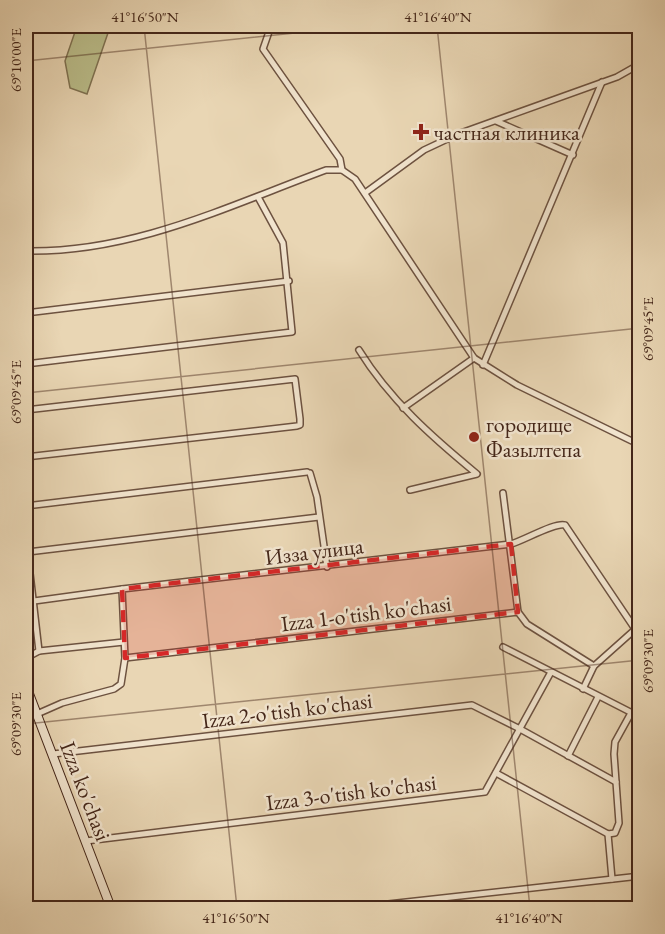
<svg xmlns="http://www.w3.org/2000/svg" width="665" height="934" font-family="'EB Garamond',serif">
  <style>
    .green { fill: #babd8a; stroke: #7f7252; stroke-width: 1.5 }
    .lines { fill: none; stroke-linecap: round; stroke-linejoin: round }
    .minor-casing { stroke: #6d5240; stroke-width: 8 }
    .secondary-casing { stroke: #442619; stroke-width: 10 }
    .minor { stroke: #f1e4ce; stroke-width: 5 }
    .secondary { stroke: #f1e4ce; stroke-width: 8 }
    .marked { fill: #d62828; fill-opacity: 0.2; stroke: #d62828; stroke-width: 4.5; stroke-dasharray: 12 8; stroke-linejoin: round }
    .ticks { fill: none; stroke: #442619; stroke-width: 1.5; stroke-opacity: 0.45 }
    .poi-dot { fill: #8f2418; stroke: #f1e4ce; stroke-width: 2 }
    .labels { text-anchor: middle; stroke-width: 5; stroke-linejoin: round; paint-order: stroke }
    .poi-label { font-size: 22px; fill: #442619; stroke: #f1e4ce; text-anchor: start }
    .street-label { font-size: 22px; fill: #442619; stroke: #f1e4ce }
    .neatline { fill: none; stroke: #442619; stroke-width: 2 }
    .ticks-label { font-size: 15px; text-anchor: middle; fill: #442619 }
  </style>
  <rect width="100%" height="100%" fill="#e9d6b4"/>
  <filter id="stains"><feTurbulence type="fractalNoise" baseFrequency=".00333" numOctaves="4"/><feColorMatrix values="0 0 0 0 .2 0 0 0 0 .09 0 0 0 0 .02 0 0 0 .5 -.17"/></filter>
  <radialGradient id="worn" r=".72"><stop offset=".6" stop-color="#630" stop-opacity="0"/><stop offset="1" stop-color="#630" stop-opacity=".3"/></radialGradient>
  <path class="green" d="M77,26h20l12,4 -22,64 -17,-6 -5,-27z"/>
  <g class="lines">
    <g class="minor-casing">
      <g id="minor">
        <path d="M271,26l-8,23 77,110 2,11"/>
        <path d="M496,121l77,34"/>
        <path d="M365,193l59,-43 34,-16 159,-57 23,-13"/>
        <path d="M26,251c107,2 202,-45 300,-81h16l13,9 119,179 43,27 123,60"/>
        <path d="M26,313l263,-32"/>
        <path d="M359,350c31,50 73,87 118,124l-67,16"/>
        <path d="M26,364l266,-32 -9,-89 -25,-46"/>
        <path d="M483,365l119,-283"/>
        <path d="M403,408l71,-50"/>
        <path d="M26,410l269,-31 5,40v6l-3,1 -271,31"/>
        <path d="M310,473l7,24 10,70"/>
        <path d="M503,493l15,119"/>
        <path d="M26,506l281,-34"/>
        <path d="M26,539l13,112"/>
        <path d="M28,552l291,-35"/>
        <path d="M34,601l88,-12"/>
        <path d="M503,647l137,70"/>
        <path d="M26,658l13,-7 85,-9"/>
        <path d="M125,658l393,-46 9,12 67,42"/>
        <path d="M583,689l11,-23 46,-41"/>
        <path d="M26,712l9,-4"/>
        <path d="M37,714l25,-11 52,-14 7,-5 4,-26 -3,-69 389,-45c14,-4 44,-22 54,-19l70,104"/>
        <path d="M53,754l419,-49 48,24 96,53"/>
        <path d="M568,756l30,-59"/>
        <path d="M496,773l112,61 7,-1 4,-10 -5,-69 1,-12 16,-29"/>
        <path d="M608,834l4,45"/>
        <path d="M86,841l399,-49 66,-120"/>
        <path d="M352,908l288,-32"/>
      </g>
    </g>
    <g class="secondary-casing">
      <path id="secondary" d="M26,686l85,222"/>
    </g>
    <use href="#minor" class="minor"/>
    <use href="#secondary" class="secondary"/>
  </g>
  <path class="marked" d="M511,544l7,68 -393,46 -3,-69z"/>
  <path class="ticks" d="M144,26l93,882M437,26l93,882M26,61l336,-35M26,393l614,-65M26,724l614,-64"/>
  <g class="poi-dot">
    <path d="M418 123h6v6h6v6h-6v6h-6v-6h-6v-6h6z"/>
    <circle cx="474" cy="437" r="6"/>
  </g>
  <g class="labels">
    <g class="poi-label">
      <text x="434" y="140">частная клиника</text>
      <text x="486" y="432">городище<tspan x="486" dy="25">Фазылтепа</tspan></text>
    </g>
    <g class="street-label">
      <text transform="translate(314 551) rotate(-7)" y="8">Изза улица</text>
      <text transform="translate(366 613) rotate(-7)" y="8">Izza 1-o'tish ko'chasi</text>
      <text transform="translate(287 710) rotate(-7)" y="8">Izza 2-o'tish ko'chasi</text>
      <text transform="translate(86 791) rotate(69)" y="8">Izza ko'chasi</text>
      <text transform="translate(351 792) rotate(-7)" y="8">Izza 3-o'tish ko'chasi</text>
    </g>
  </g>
  <rect width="665" height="934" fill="none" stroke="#e9d6b4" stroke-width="66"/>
  <rect x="33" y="33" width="599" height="868" class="neatline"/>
  <g class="ticks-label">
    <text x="145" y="22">41°16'50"N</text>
    <text x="438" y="22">41°16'40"N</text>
    <text transform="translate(16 60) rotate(-90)" y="5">69°10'00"E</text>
    <text transform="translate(648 329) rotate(-90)" y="5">69°09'45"E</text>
    <text transform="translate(16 392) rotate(-90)" y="5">69°09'45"E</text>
    <text transform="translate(648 661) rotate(-90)" y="5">69°09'30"E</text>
    <text transform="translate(16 724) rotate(-90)" y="5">69°09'30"E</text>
    <text x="236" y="923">41°16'50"N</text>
    <text x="529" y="923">41°16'40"N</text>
  </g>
  <rect width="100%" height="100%" filter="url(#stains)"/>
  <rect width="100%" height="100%" fill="url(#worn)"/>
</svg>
